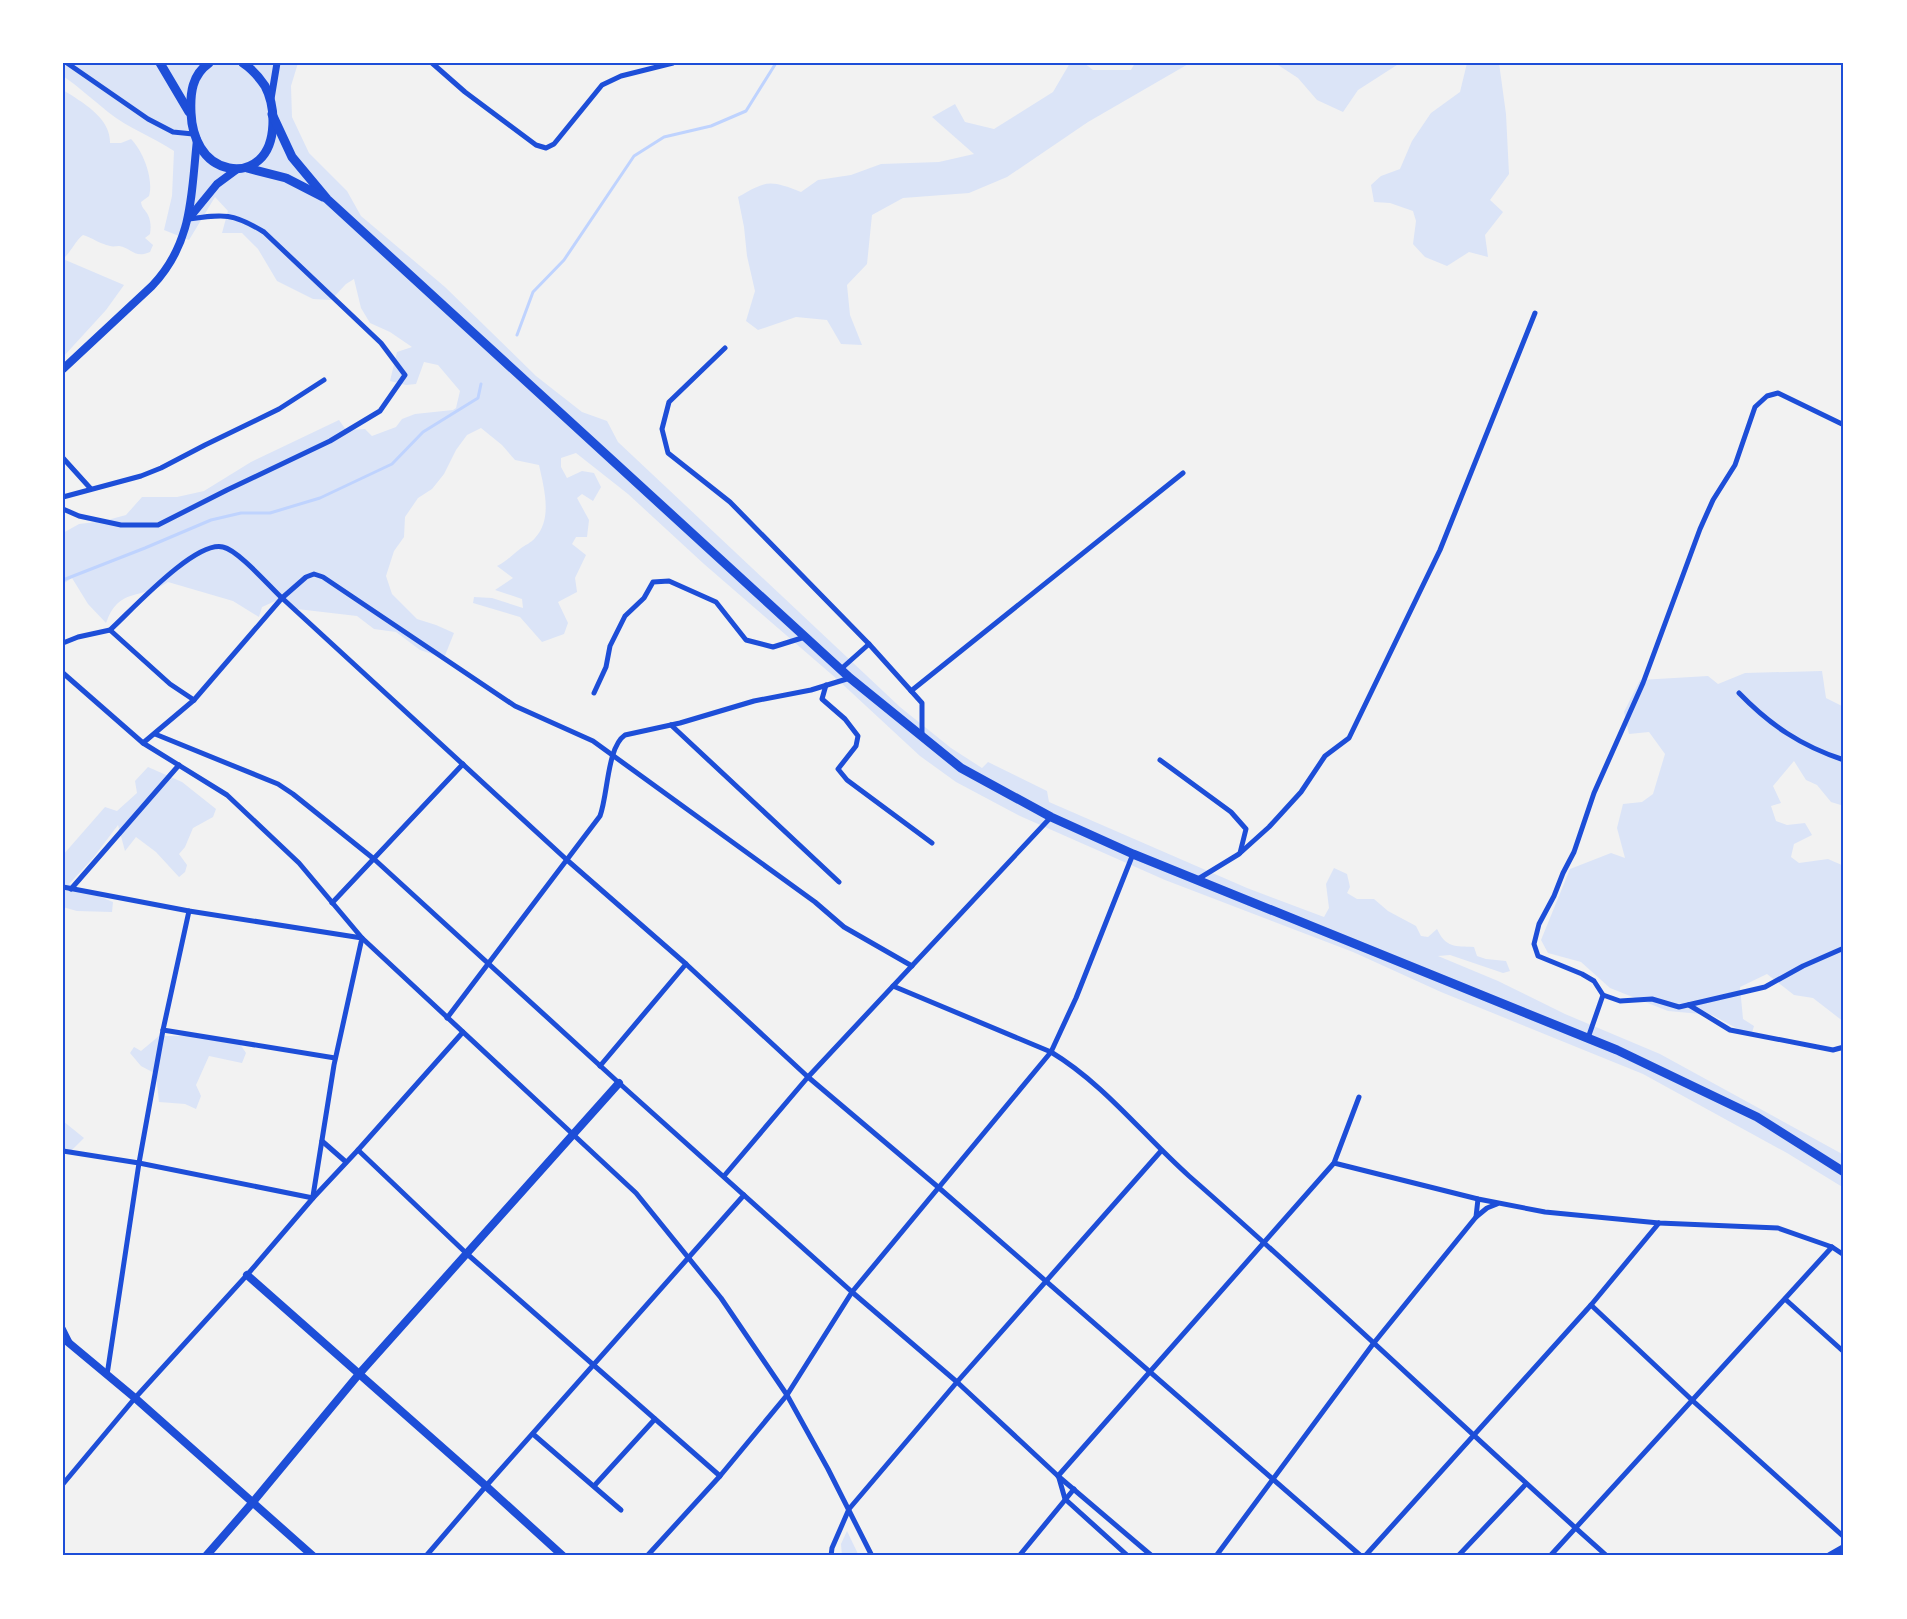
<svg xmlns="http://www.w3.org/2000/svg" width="1907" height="1619" font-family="'Nunito Sans',sans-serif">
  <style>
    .green { fill: #dbe4f7 }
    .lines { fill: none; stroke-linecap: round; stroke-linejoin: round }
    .stream { stroke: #bfd3fe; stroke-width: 3 }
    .minor { stroke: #1d4ed8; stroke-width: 5 }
    .tertiary { stroke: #1d4ed8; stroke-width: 7 }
    .secondary { stroke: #1d4ed8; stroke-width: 8 }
    .trunk { stroke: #1d4ed8; stroke-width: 9 }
    .neatline { fill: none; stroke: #1d4ed8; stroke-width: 2 }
  </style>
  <rect width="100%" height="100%" fill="#f2f2f2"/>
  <g class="green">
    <path d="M63,63h235l-7,23 1,31 17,36 38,38 14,25 84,71 91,89 46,36 25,9 11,21 282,265 51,41 31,20 6,-6 59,29 2,11 198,86 77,29 5,-9 -3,-24 8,-16 13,6 3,13 -3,6 10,6h17l14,12 28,15 5,10 7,1 9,-8c9,19 18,17 37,18l3,9 9,3 20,2 4,10 -7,2 -53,-18 -12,1 60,25 67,33 95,40 184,101v33l-57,-35 -144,-79 -202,-82 -88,-40 -188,-72 -145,-64 -64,-34 -36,-26 -82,-76 -134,-116 -76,-70 -52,-41 -15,5v9l6,11 15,-7 12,2 7,14 -8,14 -11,-7 -5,4 12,22 -2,17h-11l-4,7 14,11 -11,23 2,14 -19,10 10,21 -4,11 -22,8 -22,-25 -47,-14 1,-6 18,1 31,10 -1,-9 -27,-9 18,-12 -16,-12c10,-5 15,-11 23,-17 5,-4 11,-6 15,-11 18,-19 9,-50 4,-73l-24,-5 -13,-15 -21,-17 -14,7 -11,15 -12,24 -12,15 -14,9 -13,19 -1,20 -10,14 -8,25 6,18 25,25 19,6 18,8 -10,25 -24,-8 -24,-18 -22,-3 -17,-13 -60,-7 -15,-11 -20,9 -3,10 -26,-16 -65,-19c-26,18 -49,4 -62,41l-18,-19 -16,-26 -9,6v-51l16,-9 25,-3 22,-6 16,-18h35l27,-6 47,-29 88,-42 7,10 19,-1 7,7 24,-9 6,-8 13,-5 38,-4 3,-2 4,-17 -22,-26 -14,-3 -8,22 -10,1 -16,-4 7,-29 15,-5 -22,-15 -20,-9 -9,-15 -7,-29 -8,5 -15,16 -18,-1 -36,-18 -19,-32 -16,-16h-20l6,-22 -13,-14 -26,43 -25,-10 8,-34 2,-45c-21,-14 -46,-23 -66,-39 -15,-12 -29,-25 -45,-36z"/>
    <path d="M1070,63h14l9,7h38l4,-7h55l-102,59 -81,55 -38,16 -66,5 -31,17 -5,49 -20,21 3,30 12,30 -21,-1 -14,-24 -31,-3 -38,13 -12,-9 9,-30 -8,-35 -3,-29 -6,-30c29,-17 32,-17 63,-5l17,-12 33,-5 30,-11 58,-2 35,-8 -42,-37 23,-13 10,18 29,7 59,-37z"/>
    <path d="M1275,63h125l-42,27 -15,22 -26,-12 -19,-22z"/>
    <path d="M1467,63h32l7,51 3,60 -19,26 13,12 -18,23 3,22 -19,-5 -22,14 -22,-9 -12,-13 3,-23 -3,-10 -23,-8 -16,-1 -3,-17 10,-9 19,-7 12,-28 19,-28 29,-21z"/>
    <path d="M63,90c19,12 48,28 47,53h11l10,-4c12,12 23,40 18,57l-8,6c1,7 4,7 7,13 3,6 3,13 2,19l-5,4 8,7 -3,7c-16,7 -18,-4 -31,-6 -3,0 -6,1 -9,0 -10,-2 -17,-8 -27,-11 -8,6 -11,16 -20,24z"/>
    <path d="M63,259l61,26 -18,25 -43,47z"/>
    <path d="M1822,671l4,27 18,9v16l-3,3 3,4v76l-13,-4 -14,-17 -11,-5 -12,-19 -21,25 8,17 -10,3 5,15 11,4 18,-2 7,12 -18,9 -3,13 8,6 29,-4 16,7v156l-31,-24 -19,-3 -27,-21 -27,13 3,32 11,7 -3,10 -39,-21 -44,-4 -58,-23 -29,-26 -33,-9 -7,-13 29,-71 41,-16 14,5 -8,-30 6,-24 19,-2 11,-8 12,-40 -16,-22 -20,2 -5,-22 16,-32 68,-4 10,8 27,-11z"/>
    <path d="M148,767l34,15 34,27 -3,8 -20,11 -8,19 -6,7 8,11 -2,7 -6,5 -23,-25 -20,-15 -11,14 -7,-26 -25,33 -24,26 44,18 -1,10 -35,-1 -14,-4v-52l42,-48 12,4 20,-18 -2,-12z"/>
    <path d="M159,1036h51l12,6 18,2 6,9 -4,10 -33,-7 -13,29 5,11 -5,13 -11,-5 -26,-2 -3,-28 -15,-8 -11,-13 4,-6 7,4z"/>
    <path d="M63,1121l21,17 -13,13 -8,-1z"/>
    <path d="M847,1531l12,25h-17l-1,-12z"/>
  </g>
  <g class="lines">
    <g class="stream">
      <path d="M517,335l16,-43 31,-32 70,-104 30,-19 47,-11 35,-15 30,-48"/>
      <path d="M63,580l82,-32 66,-28 30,-7h29l50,-15 72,-34 31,-32 55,-34 3,-14"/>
    </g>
    <g class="minor">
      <path d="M67,63l81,56 25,13 20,2"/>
      <path d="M432,63l33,29 71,53 10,3 8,-4 48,-59 19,-9 52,-13"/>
      <path d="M725,348l-56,54 -7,27 6,24 62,49 139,142 53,59v33"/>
      <path d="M63,458l28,31"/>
      <path d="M63,497l78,-21 20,-8 44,-23 74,-36 45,-29"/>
      <path d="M63,509l16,7 42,9h37l69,-35 103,-49 50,-30 25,-36 -24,-32 -117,-111c-31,-19 -40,-18 -75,-13"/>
      <path d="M110,630c21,-19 85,-90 113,-83 15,3 47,40 59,51l24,-21 8,-3 9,3 192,129 78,35 222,161 29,25 68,39"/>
      <path d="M63,643l15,-6 32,-7 60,54 24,16"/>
      <path d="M841,669l28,-25"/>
      <path d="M63,673l80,70 84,52 72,68 63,75 274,255 85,105 66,97 41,74 44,87"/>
      <path d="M826,685l-4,14 23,20 13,17 -2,10 -18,23 9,11 85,63"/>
      <path d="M911,691l272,-218"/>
      <path d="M594,693l12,-26 4,-21 15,-30 19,-18 9,-16 16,-1 47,21 30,38 27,7 32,-10"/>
      <path d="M1739,693c31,32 62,53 105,67"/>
      <path d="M671,725l168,157"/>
      <path d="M155,734l123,50 15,10 81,65 245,224 233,209 105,90 101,94 94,80"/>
      <path d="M143,743l51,-43 88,-102 285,262 119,104 122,113 130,110 423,369"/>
      <path d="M1160,760l71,52 15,17 -6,24"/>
      <path d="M1198,879l41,-25 30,-27 32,-35 24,-36 24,-18 91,-188 95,-237"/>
      <path d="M63,887l126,24 173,27 -28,127 -21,131"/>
      <path d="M71,889l108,-124"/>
      <path d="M332,903l131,-139"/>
      <path d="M893,986l158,66c53,32 92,83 138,124 142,124 277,255 418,380"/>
      <path d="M1603,995l-9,-14 -12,-7 -44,-18 -4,-12 5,-20 15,-28 9,-23 11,-21 20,-59 49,-110 57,-154 13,-29 22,-35 20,-58 12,-11 11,-3 66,32"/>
      <path d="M1689,1005l41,25 103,20 11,-3"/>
      <path d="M447,1018l153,-202c8,-21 7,-69 25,-81l55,-12 74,-22 57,-11 39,-12"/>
      <path d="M163,1030l172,28"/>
      <path d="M1588,1038l15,-43 17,6 32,-2 27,8 86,-20 38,-21 41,-18"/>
      <path d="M600,1066l86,-102"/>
      <path d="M322,1141l24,21"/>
      <path d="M358,1150l108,103 254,223"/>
      <path d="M63,1151l76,12 174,35"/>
      <path d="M1334,1163l144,36 67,13 114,11 119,5 54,19 12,8"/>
      <path d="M724,1176l84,-99 243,-260"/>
      <path d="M1476,1217l11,-9 10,-4"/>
      <path d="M1785,1299l59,53"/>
      <path d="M1591,1305l102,96 151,136"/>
      <path d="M63,1328l7,14"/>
      <path d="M107,1375l32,-212 24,-133 26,-119"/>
      <path d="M533,1434l88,76"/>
      <path d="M1058,1476l276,-313 25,-66"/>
      <path d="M1059,1478l6,21 63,57"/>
      <path d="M63,1484l72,-86 112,-123 66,-77 45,-48 105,-118"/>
      <path d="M594,1486l61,-67"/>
      <path d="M426,1556l60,-70 258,-291"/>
      <path d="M647,1556l73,-80 67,-81 65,-103 199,-240 25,-54 57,-144"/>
      <path d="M831,1556l1,-8 17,-39 108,-127 204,-231"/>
      <path d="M1019,1556l55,-67"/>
      <path d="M1216,1556l157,-212 103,-127 2,-18"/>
      <path d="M1365,1556l226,-251 68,-82"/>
      <path d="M1458,1556l68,-72"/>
      <path d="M1550,1556l282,-309"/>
    </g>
    <path class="tertiary" d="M271,99l6,-36"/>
    <g class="secondary">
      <path d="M190,217l27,-33 19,-14"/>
      <path d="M63,369l89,-83c41,-43 39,-91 45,-146"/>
      <path d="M247,1275l239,211 77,70"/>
      <path d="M63,1338l72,60 178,158"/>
      <path d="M206,1556l47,-54 106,-128 260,-291"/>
      <path d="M1830,1556l14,-8"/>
    </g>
    <g class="trunk">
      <path d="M160,63l29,49"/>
      <path d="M209,63c-17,12 -19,30 -18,50 1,24 12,50 38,55 10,2 21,0 30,-8 18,-16 17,-53 6,-74 -6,-9 -13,-17 -22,-23"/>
      <path d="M272,114l20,43 35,42 523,479 111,90 90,49 82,37 484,196 140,67 87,55"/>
      <path d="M247,168l39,10 37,19"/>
    </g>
  </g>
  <rect width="1907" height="1619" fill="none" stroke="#ffffff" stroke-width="129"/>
  <rect x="64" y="64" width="1778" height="1490" class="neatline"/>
</svg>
